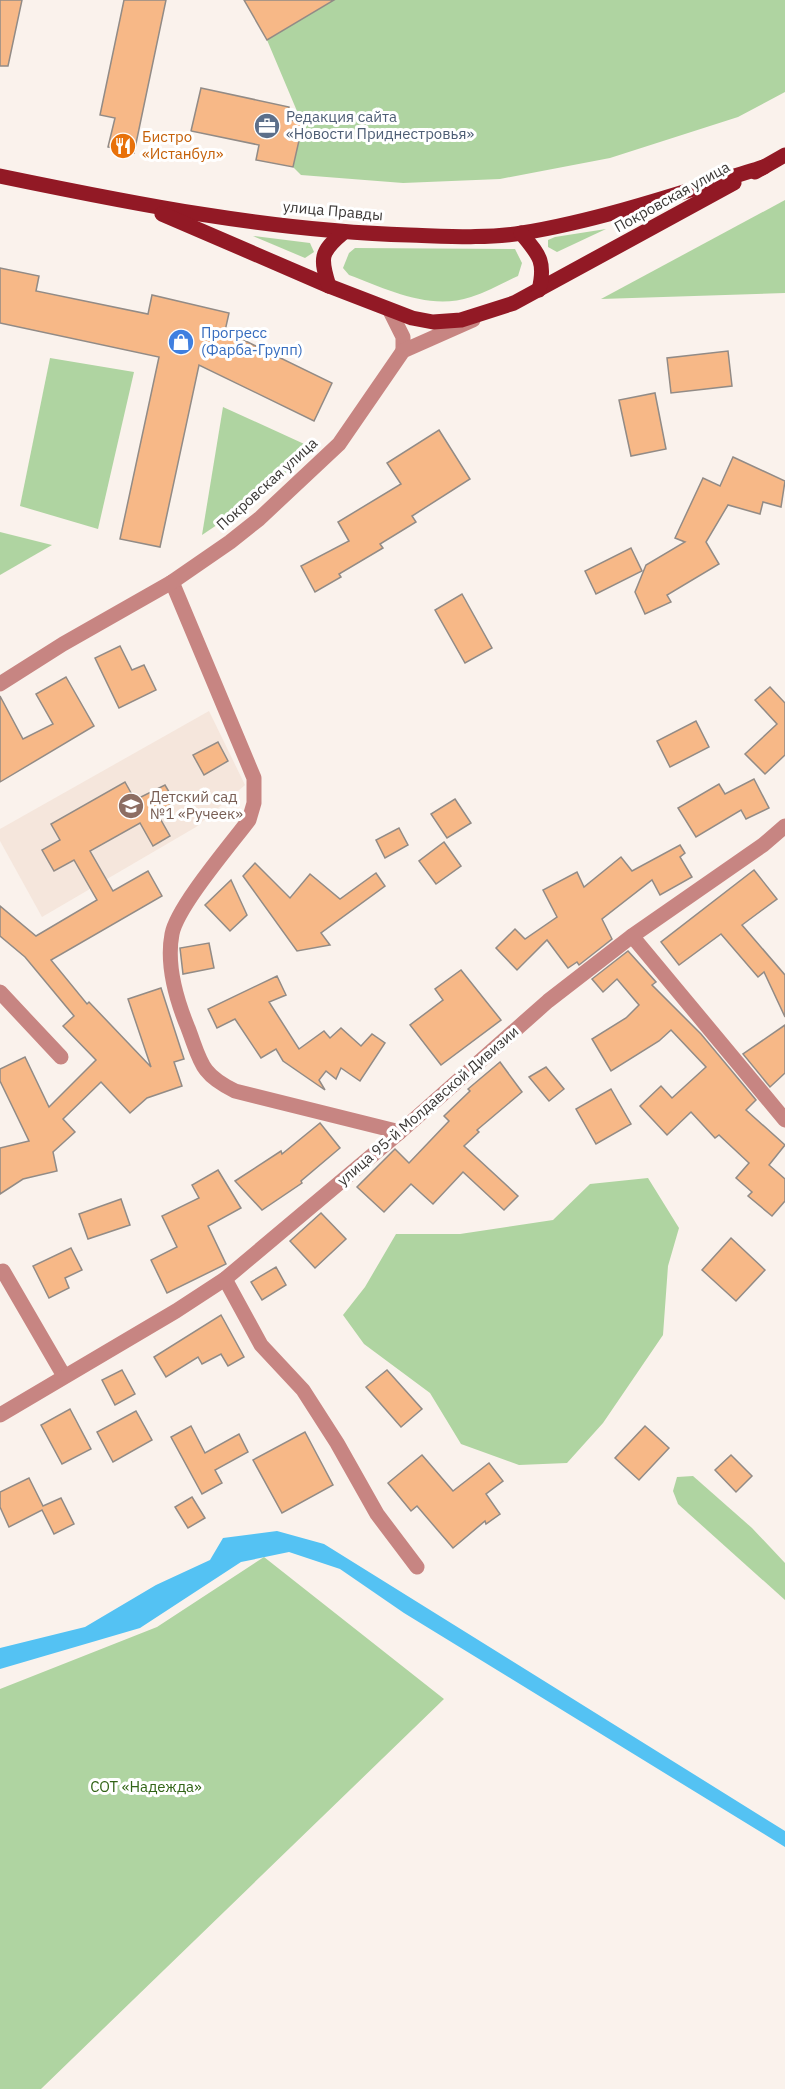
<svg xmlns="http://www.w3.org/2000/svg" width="785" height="2089" font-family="'IBM Plex Sans',sans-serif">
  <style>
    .built { fill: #f5e6dc }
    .green { fill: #afd4a1 }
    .water { fill: #54c2f3 }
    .building { fill: #f7b887; stroke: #928b86; stroke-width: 1.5 }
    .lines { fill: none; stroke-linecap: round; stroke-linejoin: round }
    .minor { stroke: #c78582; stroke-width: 15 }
    .major { stroke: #921925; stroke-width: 15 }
    .labels { text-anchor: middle; stroke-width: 6; stroke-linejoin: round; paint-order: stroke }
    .service-label { font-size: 15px; fill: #4e5e75; stroke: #fff; text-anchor: start }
    .food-label { font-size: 15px; fill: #c56008; stroke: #fff; text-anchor: start }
    .street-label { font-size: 15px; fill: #3b3836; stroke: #fff }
    .shop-label { font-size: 15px; fill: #366cbe; stroke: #fff; text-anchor: start }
    .education-label { font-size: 15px; fill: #785e54; stroke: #fff; text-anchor: start }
    .park-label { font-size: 15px; fill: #316416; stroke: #fff }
  </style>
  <rect width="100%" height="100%" fill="#faf2ec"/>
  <path class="built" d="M209,711l36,74 -49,42 -154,90 -42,-76v-12z"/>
  <g class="green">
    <path d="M334,0h451v92l-47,25 -128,41 -110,21 -97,4 -102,-8 -8,-8 9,-44 -35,-83z"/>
    <path d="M785,200v93l-184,6z"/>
    <path d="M606,229l-49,23 -9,-5v-7l7,-3z"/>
    <path d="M253,236l57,7 4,9 -9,6z"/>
    <path d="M355,248l160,1 7,14 -4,13c-16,7 -31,16 -47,21 -42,14 -84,-8 -122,-22l-6,-7 6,-15z"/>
    <path d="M50,358l84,14 -36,157 -78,-23z"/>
    <path d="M223,407l90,41 -53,48 -58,39z"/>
    <path d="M0,532l52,13 -52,30z"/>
    <path d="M648,1178l31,50 -11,38 -5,69 -60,88 -36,40 -48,2 -58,-21 -31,-51 -66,-49 -21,-29 22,-28 31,-53h64l93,-14 37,-36z"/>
    <path d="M693,1476l59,52 33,35v37l-107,-96 -5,-13 4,-14z"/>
    <path d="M264,1557l180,142 -403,390h-41v-400l157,-62z"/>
  </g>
  <path class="water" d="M277,1531l47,13 461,287v16l-381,-234 -64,-44 -51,-17 -48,10 -101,66 -140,41v-21l85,-21 71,-42 54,-25 13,-22z"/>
  <g class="building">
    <path d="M0,0h22l-14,66h-8z"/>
    <path d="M124,0h42l-32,153 -26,-6 7,-29 -15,-3z"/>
    <path d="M244,0h90l-67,40z"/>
    <path d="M201,88l88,19 -2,12 16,4 -10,44 -37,-7 3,-15 -68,-14z"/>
    <path d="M0,268l39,8 -3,15 112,23 4,-19 77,18 -4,18 107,52 -18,38 -115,-56 -39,182 -40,-8 39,-182 -159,-34z"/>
    <path d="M728,351l4,35 -61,7 -4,-35z"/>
    <path d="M655,393l11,56 -35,7 -12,-56z"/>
    <path d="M439,430l31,49 -58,37 4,6 -36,22 3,4 -44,26 2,3 -26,15 -14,-26 48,-25 -11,-19 63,-38 -14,-21z"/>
    <path d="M733,457l52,24 -4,26 -18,-5 -3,12 -32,-9 -22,37 13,22 -52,31 4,7 -26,12 -10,-22 11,-27 39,-23 -10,-4 28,-60 17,8z"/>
    <path d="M631,548l11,23 -46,23 -11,-23z"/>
    <path d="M462,594l30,54 -27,15 -30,-53z"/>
    <path d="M120,646l12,24 12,-5 12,25 -37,18 -24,-50z"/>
    <path d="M66,677l28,49 -94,56v-86l23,43 30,-15 -17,-30z"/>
    <path d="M770,687l15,16v52l-20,19 -20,-20 32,-30 -22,-24z"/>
    <path d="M696,721l13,26 -39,20 -13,-26z"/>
    <path d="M218,742l10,19 -24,14 -11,-20z"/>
    <path d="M754,779l15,29 -23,11 -5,-9 -45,27 -18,-29 41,-24 6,10z"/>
    <path d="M125,782l10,18 30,-15 10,17 -18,11 13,23 -17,10 -13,-23 -50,28 23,40 35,-20 14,25 -111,64 36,44 2,-2 62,65 -23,-68 33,-11 23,71 -10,3 8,24 -35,12 -17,15 -29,-31 -38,37 12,13 -22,20 4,19 -34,8 -23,15v-46l29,-7 -29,-60v-12l25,-12 24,50 47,-47 -33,-34 11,-10 -49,-59 -25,-21v-30l36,30 61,-36 -23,-40 -20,11 -12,-21 18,-10 -9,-16z"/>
    <path d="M455,799l16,24 -24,15 -16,-24z"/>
    <path d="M399,828l9,17 -23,13 -9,-18z"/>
    <path d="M444,842l17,24 -25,18 -17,-23z"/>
    <path d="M680,845l5,8 -5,4 12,20 -32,18 -8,-15 -50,39 10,20 -33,26 -2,-3 -9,6 -21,-28 -30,30 -21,-22 19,-19 10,10 32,-22 -14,-27 34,-18 7,15 37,-30 11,14z"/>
    <path d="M255,863l35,35 20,-24 30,25 36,-26 9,13 -64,47 9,12 -33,6 -54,-75z"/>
    <path d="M754,870l23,29 -35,26 43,50v42l-21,-45 -6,5 -37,-43 -42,31 -18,-23z"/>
    <path d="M231,880l16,35 -17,16 -25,-26z"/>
    <path d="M209,943l5,25 -31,6 -3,-26z"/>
    <path d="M628,951l28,31 -4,3 49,49 55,66 -10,10 39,35 -16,20 16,14v22l-13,15 -24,-20 4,-4 -16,-14 13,-15 -30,-28 -4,3 -24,-26 -24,23 -27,-29 21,-20 11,12 34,-31 -35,-37 -12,11 -48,30 -19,-32 34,-21 13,-13 -22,-26 -14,13 -11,-13z"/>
    <path d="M461,970l40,50 -60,45 -31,-40 33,-25 -8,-11z"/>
    <path d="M277,976l9,19 -17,7 30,47 25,-18 6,7 11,-10 20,18 11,-12 13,9 -25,38 -19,-13 -5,11 -10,-8 -7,9 6,10 -42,-29 -7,-12 -15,9 -26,-39 -18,9 -9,-19z"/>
    <path d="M785,1025v48l-15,14 -27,-33z"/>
    <path d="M500,1062l22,30 -45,38 2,2 -15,14 54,50 -14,14 -41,-38 -30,32 -22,-20 -27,28 -27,-25 38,-38 14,14 40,-42 -5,-5 26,-25 -2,-2z"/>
    <path d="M546,1067l18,22 -15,12 -20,-24z"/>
    <path d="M611,1089l20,35 -35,20 -20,-35z"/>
    <path d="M320,1123l20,25 -39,33 1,2 -40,27 -27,-29 46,-30 1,3z"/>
    <path d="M218,1170l23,38 -33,18 18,38 -59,29 -16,-33 26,-13 -15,-31 37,-18 -7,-13z"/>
    <path d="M121,1199l9,26 -42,14 -9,-25z"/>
    <path d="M321,1213l25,26 -31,29 -25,-27z"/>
    <path d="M731,1238l34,32 -29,31 -34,-31z"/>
    <path d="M71,1248l11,22 -17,8 4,10 -20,10 -16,-32z"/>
    <path d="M276,1267l10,18 -24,15 -11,-18z"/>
    <path d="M221,1315l23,42 -16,9 -7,-12 -19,10 -4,-7 -32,20 -12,-20z"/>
    <path d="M122,1370l13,24 -20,11 -13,-25z"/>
    <path d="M387,1370l35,39 -21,18 -35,-40z"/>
    <path d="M70,1409l21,40 -29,15 -21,-39z"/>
    <path d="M136,1411l16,29 -39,22 -16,-30z"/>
    <path d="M191,1426l14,27 34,-19 9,18 -33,18 7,13 -20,11 -31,-57z"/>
    <path d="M645,1426l24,22 -30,32 -24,-22z"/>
    <path d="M305,1432l28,53 -51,28 -29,-53z"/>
    <path d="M422,1455l31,36 36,-28 14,18 -17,13 14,20 -14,10 -1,-3 -32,27 -36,-42 -6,5 -23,-28z"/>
    <path d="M731,1455l21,21 -16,16 -21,-22z"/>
    <path d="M29,1478l14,28 18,-8 13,26 -20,10 -12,-24 -33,17 -9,-20v-15z"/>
    <path d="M192,1497l13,21 -17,10 -13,-21z"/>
  </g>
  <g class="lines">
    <g class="minor">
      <path d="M390,311l13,26v14"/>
      <path d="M172,582l82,196v25l-5,17c-18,24 -72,87 -77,114 -6,31 4,65 16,94 13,34 12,46 47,63l165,41"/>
      <path d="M0,684l63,-40 109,-62 58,-40 29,-23 80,-75 64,-93 70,-31"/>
      <path d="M632,936l153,184"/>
      <path d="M0,992l61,65"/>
      <path d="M3,1271l61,105"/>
      <path d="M225,1279l36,66 42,45 34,53 40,71 40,53"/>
      <path d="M0,1415l176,-104 49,-32 175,-147 148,-131 84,-65 131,-91 22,-19"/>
    </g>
    <g class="major">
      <path d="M755,172l30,-17"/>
      <path d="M0,176c135,28 271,55 409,59 36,1 77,4 113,-2 80,-13 164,-42 242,-66"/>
      <path d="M162,214l167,72 83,32 21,4 28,-2 53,-17 220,-120"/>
      <path d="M521,233c18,22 25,28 18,57"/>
      <path d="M329,286c-9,-28 -9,-34 14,-53"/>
    </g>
  </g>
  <defs>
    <g id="office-disc" transform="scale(1.35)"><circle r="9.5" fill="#5c6f8a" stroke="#fff"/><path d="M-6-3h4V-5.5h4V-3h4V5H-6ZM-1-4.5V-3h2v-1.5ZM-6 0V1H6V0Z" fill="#fff"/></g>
    <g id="restaurant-disc" transform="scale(1.35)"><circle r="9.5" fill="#e8710a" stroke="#fff"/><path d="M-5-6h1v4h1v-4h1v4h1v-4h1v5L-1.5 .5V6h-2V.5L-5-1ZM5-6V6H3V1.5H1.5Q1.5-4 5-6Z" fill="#fff"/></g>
    <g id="shop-disc" transform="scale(1.35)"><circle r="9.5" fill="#3f7fe0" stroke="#fff"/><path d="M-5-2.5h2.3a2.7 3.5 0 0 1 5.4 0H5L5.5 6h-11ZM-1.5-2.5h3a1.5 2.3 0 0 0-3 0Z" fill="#fff"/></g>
    <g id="school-disc" transform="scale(1.35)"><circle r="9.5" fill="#8d6e63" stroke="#fff"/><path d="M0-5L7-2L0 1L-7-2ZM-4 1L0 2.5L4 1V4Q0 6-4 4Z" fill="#fff"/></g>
  </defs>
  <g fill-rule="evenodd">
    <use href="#office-disc" x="267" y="126"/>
    <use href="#restaurant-disc" x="123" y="146"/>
    <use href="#shop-disc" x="181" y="342"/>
    <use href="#school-disc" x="131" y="806"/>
  </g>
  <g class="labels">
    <g class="service-label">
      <text x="286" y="122">Редакция сайта<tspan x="286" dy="17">«Новости Приднестровья»</tspan></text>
    </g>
    <g class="food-label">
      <text x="142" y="142">Бистро<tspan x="142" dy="17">«Истанбул»</tspan></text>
    </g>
    <g class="street-label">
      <text transform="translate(672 197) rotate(-29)" y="5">Покровская улица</text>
      <text transform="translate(333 211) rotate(5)" y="5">улица Правды</text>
      <text transform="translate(267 484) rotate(-42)" y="5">Покровская улица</text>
      <text transform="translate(428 1106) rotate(-41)" y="5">улица 95-й Молдавской Дивизии</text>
    </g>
    <g class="shop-label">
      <text x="201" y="338">Прогресс<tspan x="201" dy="17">(Фарба-Групп)</tspan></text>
    </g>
    <g class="education-label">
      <text x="150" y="802">Детский сад<tspan x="150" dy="17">№1 «Ручеек»</tspan></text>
    </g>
    <g class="park-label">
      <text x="146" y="1792">СОТ «Надежда»</text>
    </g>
  </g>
</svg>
